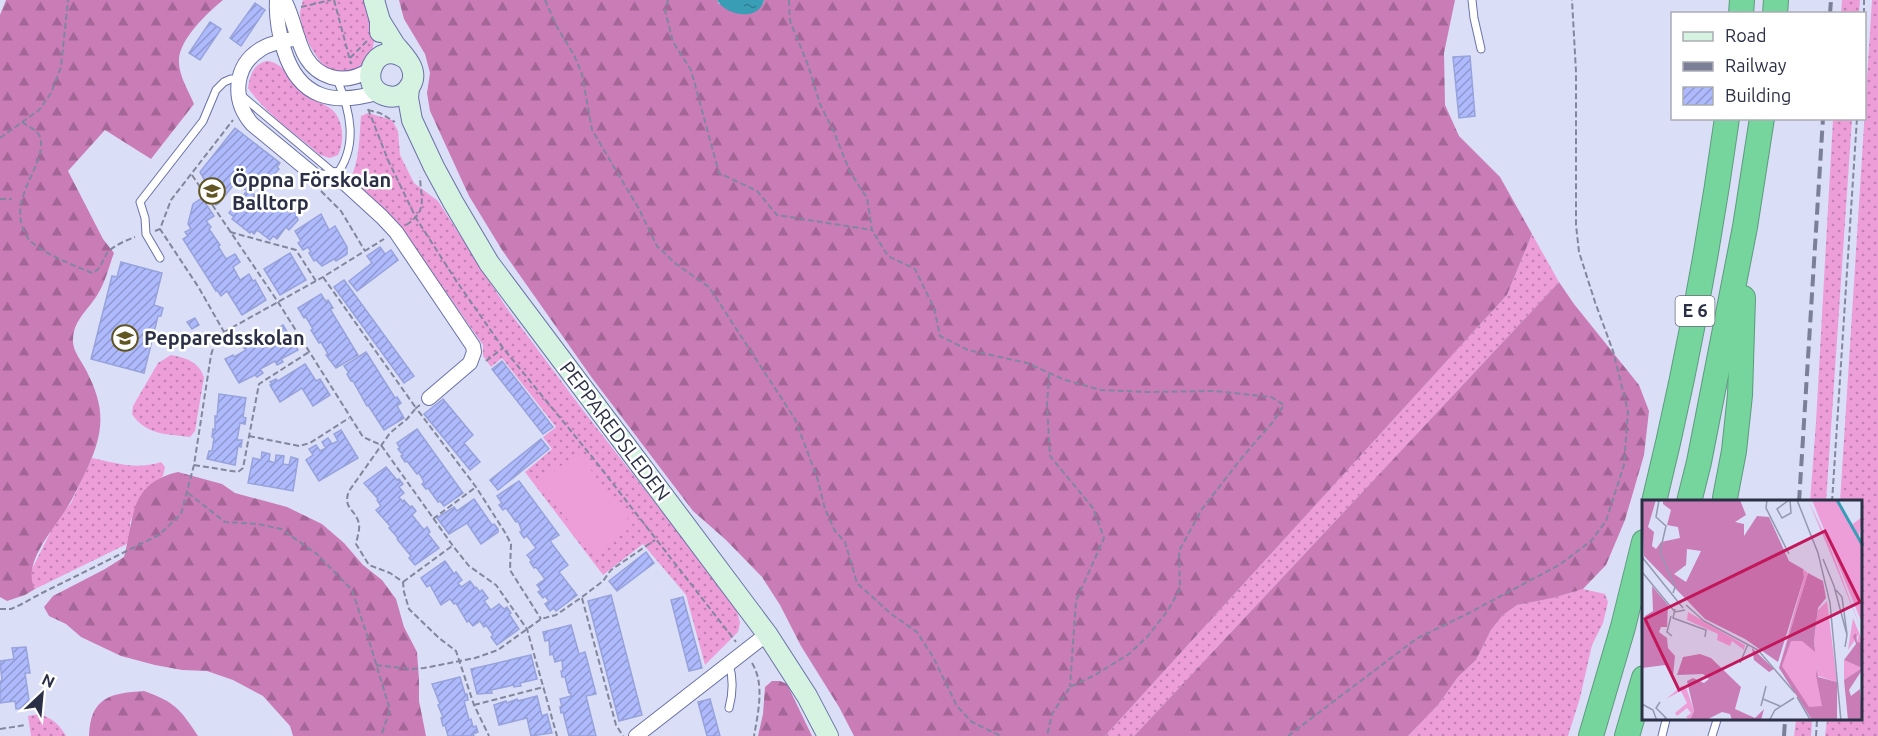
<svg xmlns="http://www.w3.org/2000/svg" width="1878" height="736" font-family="Ubuntu,sans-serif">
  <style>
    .grass { fill: url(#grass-dots) }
    .forest { fill: url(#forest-firs) }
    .pitch { fill: #ed9ed9 }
    .water { fill: url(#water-ripples) }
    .building { fill: url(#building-hatch); stroke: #98a2db; stroke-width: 1.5 }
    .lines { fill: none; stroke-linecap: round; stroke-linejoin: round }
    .lane-casing { stroke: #6971a7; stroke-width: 9 }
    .street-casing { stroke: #6971a7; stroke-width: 16 }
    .secondary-casing { stroke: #6971a7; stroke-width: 22 }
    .highway-casing { stroke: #5c9b7e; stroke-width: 26 }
    .path { stroke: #82879e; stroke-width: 2; stroke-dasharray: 6 3; stroke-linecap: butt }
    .lane { stroke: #fff; stroke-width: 7 }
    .street { stroke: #fff; stroke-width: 14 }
    .secondary { stroke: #d6f2e1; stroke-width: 20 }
    .highway { stroke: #76d59c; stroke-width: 24 }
    .rail { stroke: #7b7f97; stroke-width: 4; stroke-dasharray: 12 6; stroke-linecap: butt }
    .labels { text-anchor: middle; stroke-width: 5; stroke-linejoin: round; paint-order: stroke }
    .shield { fill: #fff; stroke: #6b6e7e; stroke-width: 1.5 }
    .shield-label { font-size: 18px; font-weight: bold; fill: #2c3047 }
    .poi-label { font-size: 20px; font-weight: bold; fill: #2c3047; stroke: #fff; text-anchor: start }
    .street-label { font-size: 20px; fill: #2c3047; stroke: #fff }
    .inset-river { fill: none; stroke: #389db5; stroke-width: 3 }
    .inset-road { fill: none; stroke: #9499b1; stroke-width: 1.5 }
    .view { fill: #c2185b; fill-opacity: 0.15; stroke: #c2185b; stroke-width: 3 }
    .inset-edge { fill: none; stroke: #2c3047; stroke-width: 3 }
  </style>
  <defs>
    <pattern id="grass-dots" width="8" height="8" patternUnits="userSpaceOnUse" patternTransform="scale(1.5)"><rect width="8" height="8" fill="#ed9ed9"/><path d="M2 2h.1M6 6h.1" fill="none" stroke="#c081b2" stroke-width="1.8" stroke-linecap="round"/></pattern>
    <pattern id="forest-firs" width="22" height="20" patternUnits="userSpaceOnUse" patternTransform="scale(1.5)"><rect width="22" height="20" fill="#ca7cb7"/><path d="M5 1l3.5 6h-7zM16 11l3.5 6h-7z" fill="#a46697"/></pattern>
    <pattern id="water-ripples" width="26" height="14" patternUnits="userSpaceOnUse" patternTransform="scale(1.5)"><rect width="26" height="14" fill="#389db5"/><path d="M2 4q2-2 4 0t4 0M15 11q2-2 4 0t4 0" fill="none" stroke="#2f8095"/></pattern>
    <pattern id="building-hatch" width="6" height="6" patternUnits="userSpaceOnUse" patternTransform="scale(1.5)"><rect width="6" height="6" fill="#aebafe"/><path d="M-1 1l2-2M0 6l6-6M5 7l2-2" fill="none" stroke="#8e98cf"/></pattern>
  </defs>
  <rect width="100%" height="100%" fill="#dadff7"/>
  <g class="grass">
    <path d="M303,0h61c4,12 11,28 10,40 -1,22 -24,43 -45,30 -13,-9 -29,-40 -29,-56 0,-5 2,-10 3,-14z"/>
    <path d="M1842,0h18l-1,13h-18z"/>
    <path d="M1872,0h6v736h-53l2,-16h35v-218h-22z"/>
    <path d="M269,61c17,4 21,20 34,31 8,7 18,10 27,16 14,10 15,34 8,47l-8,3 -10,-3c-25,-22 -53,-40 -72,-67 2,-13 6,-26 21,-27z"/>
    <path d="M368,113l24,7 6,11 2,24 14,28 24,18 68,106 76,102 127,163 28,39 3,12 -2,9 -33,33 -19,-70 -43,-51 -40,31 -78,-103 27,-23 -9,-12 13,-10 -54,-69 -11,9 -8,-11v-11l-72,-103 -25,-31 -36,-31c10,-21 9,-41 11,-64z"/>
    <path d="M1833,119h19l-26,383h-16l6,-80z"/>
    <path d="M1532,234l27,48 -425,454h-29l402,-441z"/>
    <path d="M171,355c15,3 27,6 33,22l-9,54 -5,6c-24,-3 -44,-2 -58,-23l1,-8 25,-43z"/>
    <path d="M92,458c23,5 45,12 69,4l4,5 -2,9 -16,12 -17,34v13l-3,9 -92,45 -4,-7v-11l24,-48 16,-20z"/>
    <path d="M1583,589l22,5 3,8 -5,21 -11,22 -12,53 -12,38h-160l30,-31 20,-28 18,-17 15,-30 12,-15 14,-10 36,-7z"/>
    <path d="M39,714c13,4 20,10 27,22h-35l-3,-20z"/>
    <path d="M1796,720h16l-1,16h-17z"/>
  </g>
  <g class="forest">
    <path d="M6,0h217c-15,12 -43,39 -44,59 -1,16 9,30 15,45l-43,55 -46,-29 -37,41 35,68 11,14c-5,13 -8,27 -15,39 -9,17 -25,26 -26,47 -1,12 9,22 14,33 15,30 18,51 6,83 -6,15 -14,31 -22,46 -12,23 -51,61 -36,88l-10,6 -18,6 -7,-4v-582z"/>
    <path d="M399,0h318l2,4h44l1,-4h691l-11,53 1,52 14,31 41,41 32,57 -25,61 -402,441h-251l-15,-29 -38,-61 -21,-41 -18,-28 -36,-37 -33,-29 -101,-133 -90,-128 -33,-54 -39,-85 -3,-18 3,-20 -5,-19 -21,-35z"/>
    <path d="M1559,282l15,22 65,81 10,26 -5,44 -19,65 -19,45 -23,24 -30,9 -36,7 -14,10 -12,15 -15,30 -18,17 -20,28 -30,31h-274z"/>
    <path d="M178,472l44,12 13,9 52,14 35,17 22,19 19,22 19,15 14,19 8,28 13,25 2,27v22l7,35h-133l-3,-10 -27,-30 -30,-16 -26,-9 -25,-1 -27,-5 -34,-9 -40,-19 -15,-13 -17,-8 -5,-9 9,-11 52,-27 19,-12c11,-40 4,-73 54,-85z"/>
    <path d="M772,681h8l7,3 25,52h-54l5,-22 2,-27z"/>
    <path d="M144,691c31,11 36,18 54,45h-109c1,-39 22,-43 55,-45z"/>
  </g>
  <path class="pitch" d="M578,453l55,73 -39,29 -55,-73z"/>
  <path class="water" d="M717,0h47c-5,22 -38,16 -47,0z"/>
  <g class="building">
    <path d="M255,3l10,7 -24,36 -11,-8z"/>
    <path d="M210,22l11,7 -21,31 -11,-7z"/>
    <path d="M1470,56l5,60 -16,2 -6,-61z"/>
    <path d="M235,128l45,35 -3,4 2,2 -11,12 -8,-6 -13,16 -11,-9 -17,21 -3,2 -10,-15 3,-2 -9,-16z"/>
    <path d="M246,192l6,1 16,12 7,-8 21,17 2,6 -9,10 -3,-3 -9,12 -4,-3 -3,4 -13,-10 -3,4 -3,-3 -1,2 -18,-14 2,-2 -5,-4z"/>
    <path d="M202,198l12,18 -8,5 5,6 -2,2 11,16 -2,1 8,13 9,-5 5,8 -7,5 7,13 9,-6 4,7 2,-1 11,20 -24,15 -15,-24 -6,5 -4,-6 -1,1 -33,-52 5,-3 -3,-4 6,-3 -3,-5 5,-20z"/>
    <path d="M321,214l8,16 6,-4 12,21v7l-11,7 -2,-2 -12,7 -6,-6 -2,1 -5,-8 2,-1 -3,-5 -5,3 -5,-7 3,-2 -6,-10z"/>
    <path d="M380,247l5,7 6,-4 7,10 -41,31 -8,-10 23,-18 -5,-7z"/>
    <path d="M290,253l16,27 -26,15 -16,-26z"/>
    <path d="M121,262l41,11 -8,32 9,3 -2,8h-3l-14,57 -53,-14 21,-83 5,1z"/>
    <path d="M344,280l70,96 -10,7 -70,-96z"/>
    <path d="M321,294l5,8 2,-2 5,8 -3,1 28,46 -22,13 -10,-13 2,-1 -7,-12 -2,1 -8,-13 2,-1 -7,-12 -2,1 -6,-10z"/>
    <path d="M195,318l4,7 -7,4 -5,-7z"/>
    <path d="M283,325l15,25 -17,9 2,3 -6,3 -2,-4 -15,8 3,4 -6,4 -2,-2 -16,8 -14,-24 8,-4 1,2 12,-7 -2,-2 13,-5 -1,-2 7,-4 1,2 12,-7 -1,-2z"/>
    <path d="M366,352l29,46 2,-1 4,6 -4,3 7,12 -20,12 -16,-25 -1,1 -14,-25h-2l-4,-7 2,-1 -5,-7z"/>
    <path d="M502,361l51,66 -10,7 -51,-65z"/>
    <path d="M305,364l11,17 4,-2 10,16 -17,11 -11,-18 -22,14 -10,-17 2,-1 -2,-2 6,-3 2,2z"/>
    <path d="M219,394l27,4 -3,19 3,1 -1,6 -5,-1 -3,17h5l-1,7 -3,-1 -3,19 -28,-6 2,-8h3l2,-13 -2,-1 1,-8 2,1v-14l2,1z"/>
    <path d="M443,399l30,36 -9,8 16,19 -10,8 -46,-56z"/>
    <path d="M417,429l46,64 -19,13 -4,-5 -2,1 -10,-14 -2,1 -4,-5 2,-2 -5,-9 -2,1 -10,-13 -2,1 -4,-6 2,-1 -5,-6 2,-1 -3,-5z"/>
    <path d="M341,430l17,28 -39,23 -13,-21 7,-5 -4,-6 7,-4 4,6 6,-3 -4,-6 6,-4 4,6 6,-3 -4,-7z"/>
    <path d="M541,439l8,10 -51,41 -8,-10z"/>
    <path d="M262,452l8,2 -1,7 6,2 1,-8 8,1 -1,8 6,1 2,-8 7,2 -5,32 -45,-8 5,-25 8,2z"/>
    <path d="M386,467l11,13 2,-1 4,5 -4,3 5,6 -5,4 4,5 1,-2 6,7 2,-1 4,5 -4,4 12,15 3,-3 3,5 -2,2 11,14 -24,17 -6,-7 2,-2 -14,-17 1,-1 -9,-10 2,-1 -15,-17 5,-4 -4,-6 1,-1 -14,-16z"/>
    <path d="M519,481l40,54 -9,6 18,24 -9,7 18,23 -21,16 -2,-3 -4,3 -5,-7 4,-3 -4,-5 -2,2 -5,-6 3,-2 -4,-5 8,-6 -9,-12 -2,1 -4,-6 2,-1 -5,-6 9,-7 -9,-12 -3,2 -4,-6 2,-1 -4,-10 -2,1 -10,-14 -3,2 -4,-5 3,-2 -5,-7z"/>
    <path d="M474,499l18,26 2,-1 4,5v3l-17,12 -14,-21 -18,11 -12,-16 17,-11 3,4z"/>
    <path d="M646,552l8,11 -37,28 -8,-10z"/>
    <path d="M445,561l9,13 2,-2 6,8 -4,3 3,4 9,-6 5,7 1,-1 4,5 2,-2 6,8 -4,3 7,9 8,-6 5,5 3,-2 4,6 -2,1 10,15 -22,16 -6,-8 2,-2 -7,-10 -2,2 -4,-6 -7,5 -4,-5 -2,1 -11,-19 -2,1 -4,-5 -9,6 -11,-20 -3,2 -6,-9z"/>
    <path d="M611,595l31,120 -23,6 -31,-120z"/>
    <path d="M683,597l19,71 -13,3 -18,-71z"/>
    <path d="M571,625l8,29 6,-2 11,42 -10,2 10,40h-27l-6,-24 -2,1 -1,-6 2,-1 -2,-7 11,-3v-3h-2l-4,-16h-3l-1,-6h2l-1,-11 -7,2 -2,-8 -3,1 -1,-15 -4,1 -2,-9z"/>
    <path d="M26,647l4,26h-5l5,34 -14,2 -1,-8 -15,2v-22h2l-2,-20 14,-2 -2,-11z"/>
    <path d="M531,655l6,24 -17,4 1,3 -7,1v-2l-23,5 1,3 -15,1 -6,-25z"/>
    <path d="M460,677l5,17h2l1,6 -4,1 5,19 2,-1 2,8 3,-1 2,6 -5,2 1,2h-26l-3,-11 -2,1 -2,-8 2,-1 -5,-12 2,-1 -8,-20z"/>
    <path d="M537,696l5,20 5,-2 5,19 -21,3 -4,-18 -28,7 -5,-20 12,-4 1,2 10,-4 1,2z"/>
    <path d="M710,699l10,37h-13l-9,-34z"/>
  </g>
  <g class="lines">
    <g class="lane-casing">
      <g id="lane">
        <path d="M1472,0l2,18 7,31"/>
        <path d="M242,96l94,79c23,-29 14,-65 1,-96"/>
        <path d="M160,258l-14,-24 -1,-16 -5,-16 63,-81 13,-31 8,-8 7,-3h8"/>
        <path d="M729,664c5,16 4,29 0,44"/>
        <path d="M1662,736l4,-16"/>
        <path d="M1712,736l5,-16"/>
      </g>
    </g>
    <g class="street-casing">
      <g id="street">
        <path d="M277,0c-1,17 2,34 7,50 15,49 50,56 95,42"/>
        <path d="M284,0c15,26 12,67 47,77 14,4 28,0 40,-8"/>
        <path d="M298,38c-13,3 -26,4 -37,11 -28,17 -29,52 -9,75l63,52 10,2 11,-3 46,42 14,15 77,114 1,6 -4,11 -41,35"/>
        <path d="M636,736l131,-102"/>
      </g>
    </g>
    <g class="secondary-casing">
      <g id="secondary">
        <path d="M374,0l6,21v11"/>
        <path d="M380,21c5,8 10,16 15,24 10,12 27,27 13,44 -5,6 -13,9 -21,7 -33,-8 -12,-60 19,-37"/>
        <path d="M409,88l-1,10 4,22 22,47 19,35 36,61 278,371 40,62 21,40"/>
      </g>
    </g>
    <g class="highway-casing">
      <g id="highway">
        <path d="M1741,14l1,-14"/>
        <path d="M1775,14l1,-14"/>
        <path d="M1725,498l9,-47 6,-56 3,-97"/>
        <path d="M1654,502c31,-126 55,-255 73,-384"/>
        <path d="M1689,502l10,-40 46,-235 17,-109"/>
        <path d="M1591,736l32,-109 21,-85"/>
        <path d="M1627,736l17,-58"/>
      </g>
    </g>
    <g class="path">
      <path d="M334,0l17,64"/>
      <path d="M545,0l12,27 17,28 8,19 10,56 47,79 18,37 19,18 33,23 86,132 22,58 8,32 10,22 10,11 12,41 33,30 27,19 16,25 24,49 15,16 29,14"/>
      <path d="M668,0l-3,10 8,32 18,28 28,103 38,18 20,24 95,15"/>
      <path d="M789,0l1,21 18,44 12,39 14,28 16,40 17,26 5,32 16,26 27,13 19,39 6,28 28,14 59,13 38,17 36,10 47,2 67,-1 56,6 13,8 -12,18 -28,32 -42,54 -23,42 1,38 -12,21 -20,26 -19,18 -34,21 -25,12 -18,27 -5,22"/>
      <path d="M301,7l30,-7"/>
      <path d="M1864,14v-14"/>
      <path d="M350,58l17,-17"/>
      <path d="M368,109l20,51 28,58 41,64 46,66 90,110 143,184"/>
      <path d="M368,110l12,3 15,9"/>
      <path d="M22,122c5,4 16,8 18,15 9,29 -40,65 -10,104 18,15 41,23 62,32 10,-3 10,-15 17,-22 6,-6 18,-11 26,-14"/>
      <path d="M0,138l39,-28 12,-17 10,-26 7,-67"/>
      <path d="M192,175l86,127 85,135 18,8 72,101 16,20 27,19 31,44 30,107"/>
      <path d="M321,191l20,20 24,40"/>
      <path d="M0,199h12"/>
      <path d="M406,225c22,-14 15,-25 14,-48"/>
      <path d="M155,231l5,-2 11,-29 62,-80"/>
      <path d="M230,232l66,18 20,31"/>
      <path d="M323,277l93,131 -9,11 -17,14 -41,58c-7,18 7,18 10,33 1,6 -2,14 -3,20l13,21 21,8 13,9 1,10 5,17 30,29 17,13 18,54 15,31"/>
      <path d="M224,332l99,-55 61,-38"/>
      <path d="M486,361l17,-13"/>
      <path d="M1049,374l-2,31 3,51 43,52 11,30 -28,63 -6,86"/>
      <path d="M420,405l-4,3 60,79 30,47 5,10 -1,26 31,49"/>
      <path d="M249,436l50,10 11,-3 39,-25"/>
      <path d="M194,465l44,7 5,-4 16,-84 50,-32"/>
      <path d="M188,493l37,29 33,2 23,5 36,25 35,36 19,57 19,63 -9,26"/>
      <path d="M1832,502l25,-384"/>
      <path d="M433,519l43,-32"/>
      <path d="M403,582l49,-36"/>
      <path d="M582,598l34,127 7,11"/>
      <path d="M0,609h11l9,-4 22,-12 117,-58 22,-21 13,-49 17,-110 6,-19 7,-4 -25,-44 -39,-59"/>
      <path d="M752,663c13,21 6,50 2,73"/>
      <path d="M376,665l35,4 13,-1 51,-10 23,-8 43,-31 15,-4 26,-18 21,-16 8,-11 44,-30"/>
      <path d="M474,705l70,-18"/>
      <path d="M0,729l26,-4"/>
      <path d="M1288,736l128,-97 51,-25 92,-49 32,-24 15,-20 18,-56 4,-54 -15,-60 -18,-49 -16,-50 -3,-27v-153l-4,-72"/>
      <path d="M1816,736l1,-16"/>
    </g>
    <use href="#lane" class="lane"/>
    <use href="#street" class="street"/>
    <use href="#secondary" class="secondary"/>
    <use href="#highway" class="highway"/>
    <g class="rail">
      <path d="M1830,14l1,-14"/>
      <path d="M1799,502l24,-384"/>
      <path d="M1784,736l1,-16"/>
    </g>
  </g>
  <defs>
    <g id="school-ring" transform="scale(1.35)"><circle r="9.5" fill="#fff" stroke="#615522" stroke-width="1.5"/><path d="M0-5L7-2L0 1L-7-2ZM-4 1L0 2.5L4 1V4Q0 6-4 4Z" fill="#615522"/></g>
  </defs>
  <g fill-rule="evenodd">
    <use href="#school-ring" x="212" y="191"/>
    <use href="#school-ring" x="125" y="338"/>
  </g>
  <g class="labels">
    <rect class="shield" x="1675.5" y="296" width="39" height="30" rx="4.5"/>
    <g class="shield-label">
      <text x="1695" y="317">E 6</text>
    </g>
    <g class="poi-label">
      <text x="232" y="187">Öppna Förskolan<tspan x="232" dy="23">Balltorp</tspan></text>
      <text x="144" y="345">Pepparedsskolan</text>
    </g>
    <g class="street-label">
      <text transform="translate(615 431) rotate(53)" y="7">PEPPAREDSLEDEN</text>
    </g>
  </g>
  <g transform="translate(1642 500)">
    <rect width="220" height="220" fill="#dadff7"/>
    <path d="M166,0l22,46 32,86 -23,-58zM170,0h25l13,26 12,-9 -3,20 4,5 -1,81zM161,69l5,4 -28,91 24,-87zM185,101l10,81 -19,-6 -4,-35 4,-31zM46,112l57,33 -1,5 -12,-9 -2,5 -13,-6 1,-6 -31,-14zM211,118l9,22v6l-5,-4 2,-8 -11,16zM202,160l18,8 -18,12zM40,186l4,1 8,24 -4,9 -4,-3 5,-4 -4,-5 -10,8 -2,-3 12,-10 -6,-12 -15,8z" fill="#ed9ed9"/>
    <path d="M0,0h14l-8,27 6,5 -2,14 4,3 5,-7 19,-4 -2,-11 -11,-2 4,-15 -8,-6v-4h77l6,15 -11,7 9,2v12l13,-20 12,1 20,44 14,8 1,8 -26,85 -33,-23 -40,-20 -61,-63zM45,49l14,2 -15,31 -12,-8 12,-9zM166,73l15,8 3,17 -8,10 -4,33 4,36 19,5v38h-25l-33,-52zM10,86l16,19 -1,22h-6l-2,5 8,6 1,10 7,8 -2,20 -8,-11 -23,3v-41l3,-11 8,-5zM214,133l1,9 5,1v27l-13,20 2,6 9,-7 2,31h-14l-4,-40 18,-12 -18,-8 12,-16 -3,-8zM110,148l22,21 -5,3 -15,-12zM58,154l11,4 30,29 -6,22 20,9 9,-9 -3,11h-29l-2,-6 -8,-2 -14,7 -18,1 4,-9 -7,-30 6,-3 11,5 5,-4 -6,-5 -26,1 6,-18z" fill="#ca7cb7" fill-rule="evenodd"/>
    <path d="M149,141h11l18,15 -4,19 6,31 -13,1 -27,-41z" fill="#ed9ed9"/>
    <path class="inset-river" d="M195,0l26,46"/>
    <path class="inset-road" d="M17,0l-3,17 10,9 -6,26 15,35 -2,6M125,0l-1,8 23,46M147,0l-12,9 5,9 9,-5 -1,-13M155,0l21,53 12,50 11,118M0,57l41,51M181,59l11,27M0,72l33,40 10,-2M192,86l13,49 -2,12M194,90l6,7 5,37M44,105l18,16 54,29 37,43M33,109l-2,9 33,12 -1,7M29,116l-4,16 5,4M98,163l8,-19M155,197l14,24M121,199l17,7M18,202l-4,6 10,10 -4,3M0,204l11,6 4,11M119,206l5,-20M127,221l6,-11 19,-12"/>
    <path class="view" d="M183,31l35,71 -181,88 -34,-71z"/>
    <rect width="220" height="220" class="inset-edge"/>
  </g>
  <rect x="1671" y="12" width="195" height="108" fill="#ffffff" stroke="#abacb5" stroke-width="1.5"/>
  <rect x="1683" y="32" width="30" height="9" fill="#d6f2e1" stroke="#abacb5" stroke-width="1.5"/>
  <text x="1725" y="42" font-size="18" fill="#2c3047">Road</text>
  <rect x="1683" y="62" width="30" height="9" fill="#7b7f97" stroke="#abacb5" stroke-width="1.5"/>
  <text x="1725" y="72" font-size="18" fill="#2c3047">Railway</text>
  <rect x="1683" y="87" width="30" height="18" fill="url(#building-hatch)" stroke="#abacb5" stroke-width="1.5"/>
  <text x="1725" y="102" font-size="18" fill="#2c3047">Building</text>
  <g transform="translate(42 694) rotate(26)" stroke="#ffffff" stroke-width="4.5" paint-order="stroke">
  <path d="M0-4.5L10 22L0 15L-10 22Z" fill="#2c3047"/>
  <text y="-9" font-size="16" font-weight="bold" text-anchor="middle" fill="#2c3047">N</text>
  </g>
</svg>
